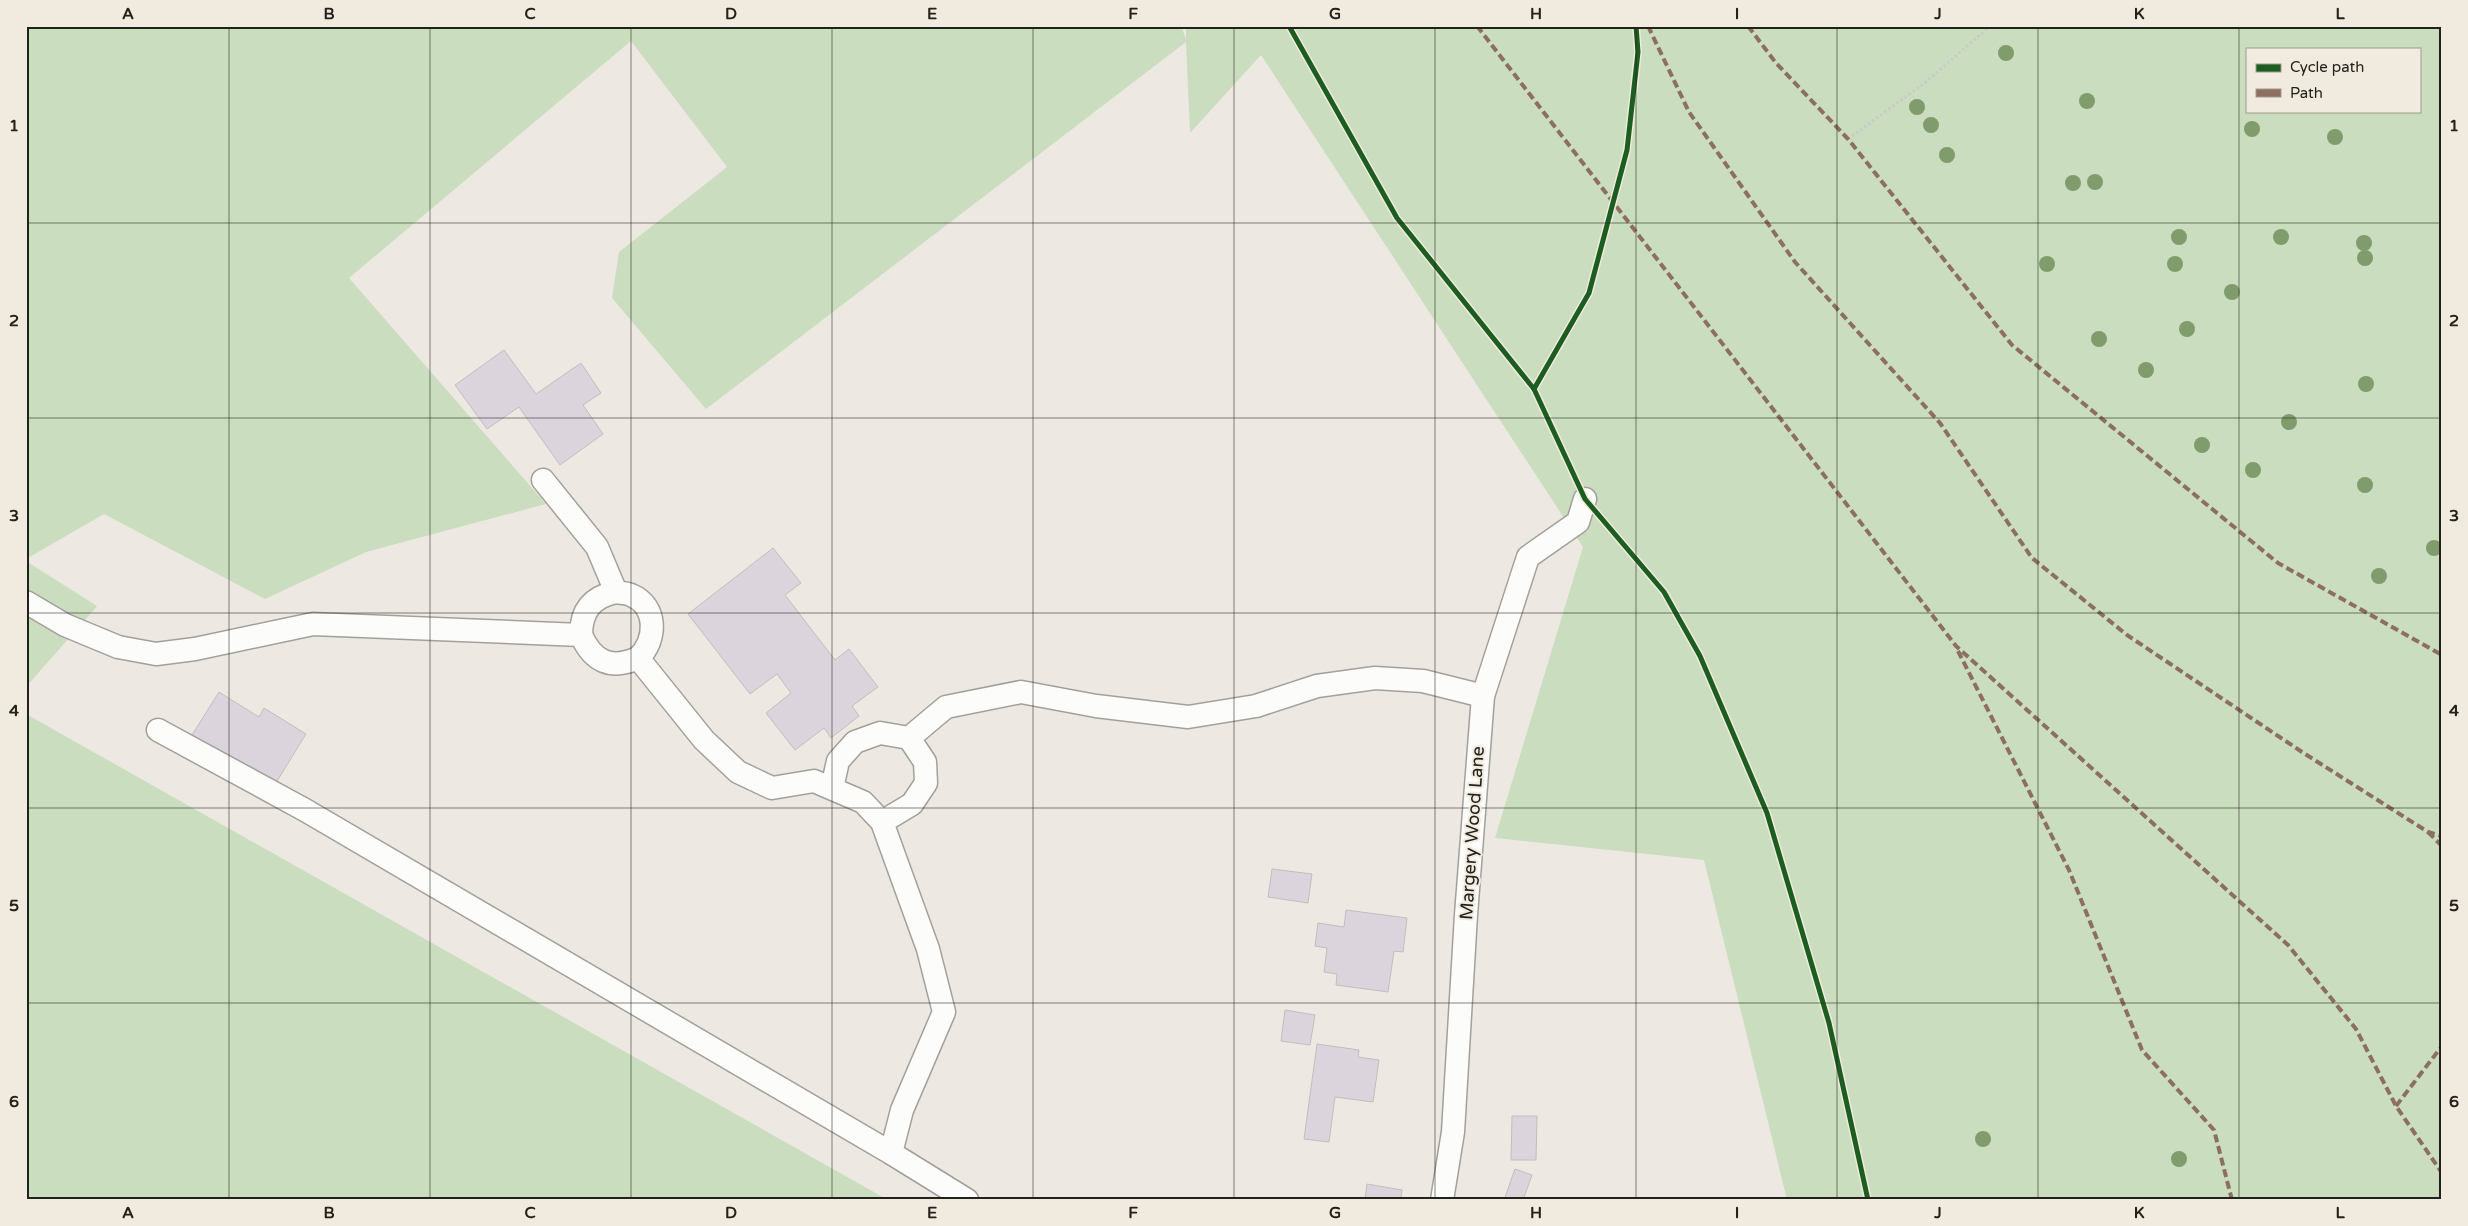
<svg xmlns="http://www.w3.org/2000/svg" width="2468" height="1226" font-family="'Varela Round',sans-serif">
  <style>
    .green { fill: #caddbe; fill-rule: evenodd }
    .building { fill: #dbd4dc; stroke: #c0bebd }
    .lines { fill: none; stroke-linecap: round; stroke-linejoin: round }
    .service-casing { stroke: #a3a09c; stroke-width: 25 }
    .path { stroke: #cbcac8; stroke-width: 3; stroke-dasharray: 2.5 2.5; stroke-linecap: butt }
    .service { stroke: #fcfcfb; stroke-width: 22 }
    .quiet { stroke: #8d6e63; stroke-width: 4; stroke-dasharray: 8 4; stroke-linecap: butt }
    .cycleway-casing { stroke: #f1eade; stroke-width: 8 }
    .cycleway { stroke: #1b5e20; stroke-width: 5 }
    .tree { fill: #809c6c }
    .grid { fill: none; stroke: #23211c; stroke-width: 1; stroke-opacity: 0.55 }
    .labels { text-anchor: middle; stroke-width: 4; stroke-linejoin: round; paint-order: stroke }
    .street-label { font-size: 18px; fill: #23211c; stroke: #f1eade }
    .neatline { fill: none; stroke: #23211c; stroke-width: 2 }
    .grid-label { font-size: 16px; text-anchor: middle; font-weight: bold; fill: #23211c }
  </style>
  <rect width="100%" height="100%" fill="#ede9e2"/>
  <g class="green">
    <path d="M26,26h1155l5,13v-13h1256v1174h-655l-83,-340 -209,-22 88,-291 -322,-492 -71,78 -4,-91 -480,367 -94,-111 7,-46 108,-85 -96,-126 -282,237 197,226 -180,48 -101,47 -161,-85 -78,45zM2247,49h172v62h-172z"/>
    <path d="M26,561l71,45 -71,81z"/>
    <path d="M26,714l862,486h-862z"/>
  </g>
  <g class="building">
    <path d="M504,350l32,44 45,-31 20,30 -18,12 20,29 -43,31 -41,-58 -32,22 -32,-44z"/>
    <path d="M773,548l28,35 -16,12 50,65 14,-11 29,38 -26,19 7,10 -28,22 -7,-10 -29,22 -29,-37 25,-20 -14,-19 -27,20 -62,-80z"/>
    <path d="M219,692l40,25 5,-9 42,26 -32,52 -82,-51z"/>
    <path d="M1272,869l40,5 -4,29 -40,-6z"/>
    <path d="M1346,910l61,8 -4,34 -9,-1 -6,41 -52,-7 1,-11 -13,-2 3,-24 -12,-2 3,-23 26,4z"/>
    <path d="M1285,1010l30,5 -5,30 -29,-4z"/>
    <path d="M1317,1044l42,6 -1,7 21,3 -6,42 -38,-5 -6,45 -25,-3z"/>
    <path d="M1512,1116h25l-1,44h-25z"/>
    <path d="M1515,1169l17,6 -9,25h-19z"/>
    <path d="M1367,1184l35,6 -1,10h-36z"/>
  </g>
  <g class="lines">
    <g class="service-casing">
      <g id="service">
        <path d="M543,480l54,67 19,45c-24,5 -35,19 -35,43"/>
        <path d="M616,592c4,1 11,1 15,3 27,11 26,46 7,63"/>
        <path d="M26,602l39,23 53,22 38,7 39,-5 118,-25 268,11c12,27 30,35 57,23l66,82 34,32 34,16 42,-7 49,21 19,20 46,127 16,63 -42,98 -11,43"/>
        <path d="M158,730l147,80 586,343 76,47"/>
        <path d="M832,788l6,-27 17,-19 25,-9 29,5 37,-31 75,-15 75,14 92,11 68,-11 61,-20 58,-8 48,3 60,15"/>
        <path d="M882,822l30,-18 14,-21 -1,-21 -16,-24"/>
        <path d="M1442,1200l11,-68 13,-217 17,-219 45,-139 50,-35 7,-23"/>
      </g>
    </g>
    <path class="path" d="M1848,139l78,-57 64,-56"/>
    <use href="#service" class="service"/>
    <g class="quiet">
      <path d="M1477,26l479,620 332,299 68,84 40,77 46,67"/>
      <path d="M1648,26l41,86 106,150 145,161 92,135 95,77 175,117 126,80 14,4"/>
      <path d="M1748,26l28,37 72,76 164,206 266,218 164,92"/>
      <path d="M1958,651l111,219 73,180 72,80 18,70"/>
      <path d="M2428,832l14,14"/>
      <path d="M2396,1106l46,-60"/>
    </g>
    <g class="cycleway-casing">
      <g id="cycleway">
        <path d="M1289,26l108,192 137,171 51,110 79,93 36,64 67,157 62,210 39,177"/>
        <path d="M1534,389l55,-96 38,-143 11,-98 -2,-26"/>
      </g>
    </g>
    <use href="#cycleway" class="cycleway"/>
  </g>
  <g class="tree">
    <circle cx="2006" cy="53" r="8"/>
    <circle cx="2087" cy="101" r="8"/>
    <circle cx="1917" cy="107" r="8"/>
    <circle cx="1931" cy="125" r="8"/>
    <circle cx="2252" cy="129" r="8"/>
    <circle cx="2335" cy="137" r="8"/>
    <circle cx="1947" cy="155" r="8"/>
    <circle cx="2095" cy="182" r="8"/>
    <circle cx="2073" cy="183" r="8"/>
    <circle cx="2179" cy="237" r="8"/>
    <circle cx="2281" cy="237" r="8"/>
    <circle cx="2364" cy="243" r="8"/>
    <circle cx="2365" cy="258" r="8"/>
    <circle cx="2047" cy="264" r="8"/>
    <circle cx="2175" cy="264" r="8"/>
    <circle cx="2232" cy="292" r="8"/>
    <circle cx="2187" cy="329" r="8"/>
    <circle cx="2099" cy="339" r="8"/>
    <circle cx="2146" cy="370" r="8"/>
    <circle cx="2366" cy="384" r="8"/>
    <circle cx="2289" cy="422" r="8"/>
    <circle cx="2202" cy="445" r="8"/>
    <circle cx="2253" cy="470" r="8"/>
    <circle cx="2365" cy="485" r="8"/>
    <circle cx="2434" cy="548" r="8"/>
    <circle cx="2379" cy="576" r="8"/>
    <circle cx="1983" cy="1139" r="8"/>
    <circle cx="2179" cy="1159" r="8"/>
  </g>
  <path class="grid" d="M229,26v1174M430,26v1174M631,26v1174M832,26v1174M1033,26v1174M1234,26v1174M1435,26v1174M1636,26v1174M1837,26v1174M2038,26v1174M2239,26v1174M26,223h2416M26,418h2416M26,613h2416M26,808h2416M26,1003h2416"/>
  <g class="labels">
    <g class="street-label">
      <text transform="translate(1472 833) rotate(-86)" y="6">Margery Wood Lane</text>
    </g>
  </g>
  <rect width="2468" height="1226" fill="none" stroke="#f1eade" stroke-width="55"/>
  <rect x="2246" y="48" width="175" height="65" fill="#f1eade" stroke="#9f9a90"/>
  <rect x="2256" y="64" width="25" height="8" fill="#1b5e20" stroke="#9f9a90"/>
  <text x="2290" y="72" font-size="15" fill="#23211c">Cycle path</text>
  <rect x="2256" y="89" width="25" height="8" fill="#8d6e63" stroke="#9f9a90"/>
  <text x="2290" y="98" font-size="15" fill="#23211c">Path</text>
  <rect x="28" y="28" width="2412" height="1170" class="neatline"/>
  <g class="grid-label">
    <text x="128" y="19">A</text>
    <text x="329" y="19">B</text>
    <text x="530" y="19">C</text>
    <text x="731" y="19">D</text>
    <text x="932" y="19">E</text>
    <text x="1133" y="19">F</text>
    <text x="1335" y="19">G</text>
    <text x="1536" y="19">H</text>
    <text x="1737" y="19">I</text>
    <text x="1938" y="19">J</text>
    <text x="2139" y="19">K</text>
    <text x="2340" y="19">L</text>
    <text x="14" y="131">1</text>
    <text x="2454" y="131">1</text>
    <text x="14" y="326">2</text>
    <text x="2454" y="326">2</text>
    <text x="14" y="521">3</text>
    <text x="2454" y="521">3</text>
    <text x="14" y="716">4</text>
    <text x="2454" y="716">4</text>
    <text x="14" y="911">5</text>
    <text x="2454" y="911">5</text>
    <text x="14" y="1107">6</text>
    <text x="2454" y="1107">6</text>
    <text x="128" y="1218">A</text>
    <text x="329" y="1218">B</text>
    <text x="530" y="1218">C</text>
    <text x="731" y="1218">D</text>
    <text x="932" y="1218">E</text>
    <text x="1133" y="1218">F</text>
    <text x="1335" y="1218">G</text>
    <text x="1536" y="1218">H</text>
    <text x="1737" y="1218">I</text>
    <text x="1938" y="1218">J</text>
    <text x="2139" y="1218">K</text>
    <text x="2340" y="1218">L</text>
  </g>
</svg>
